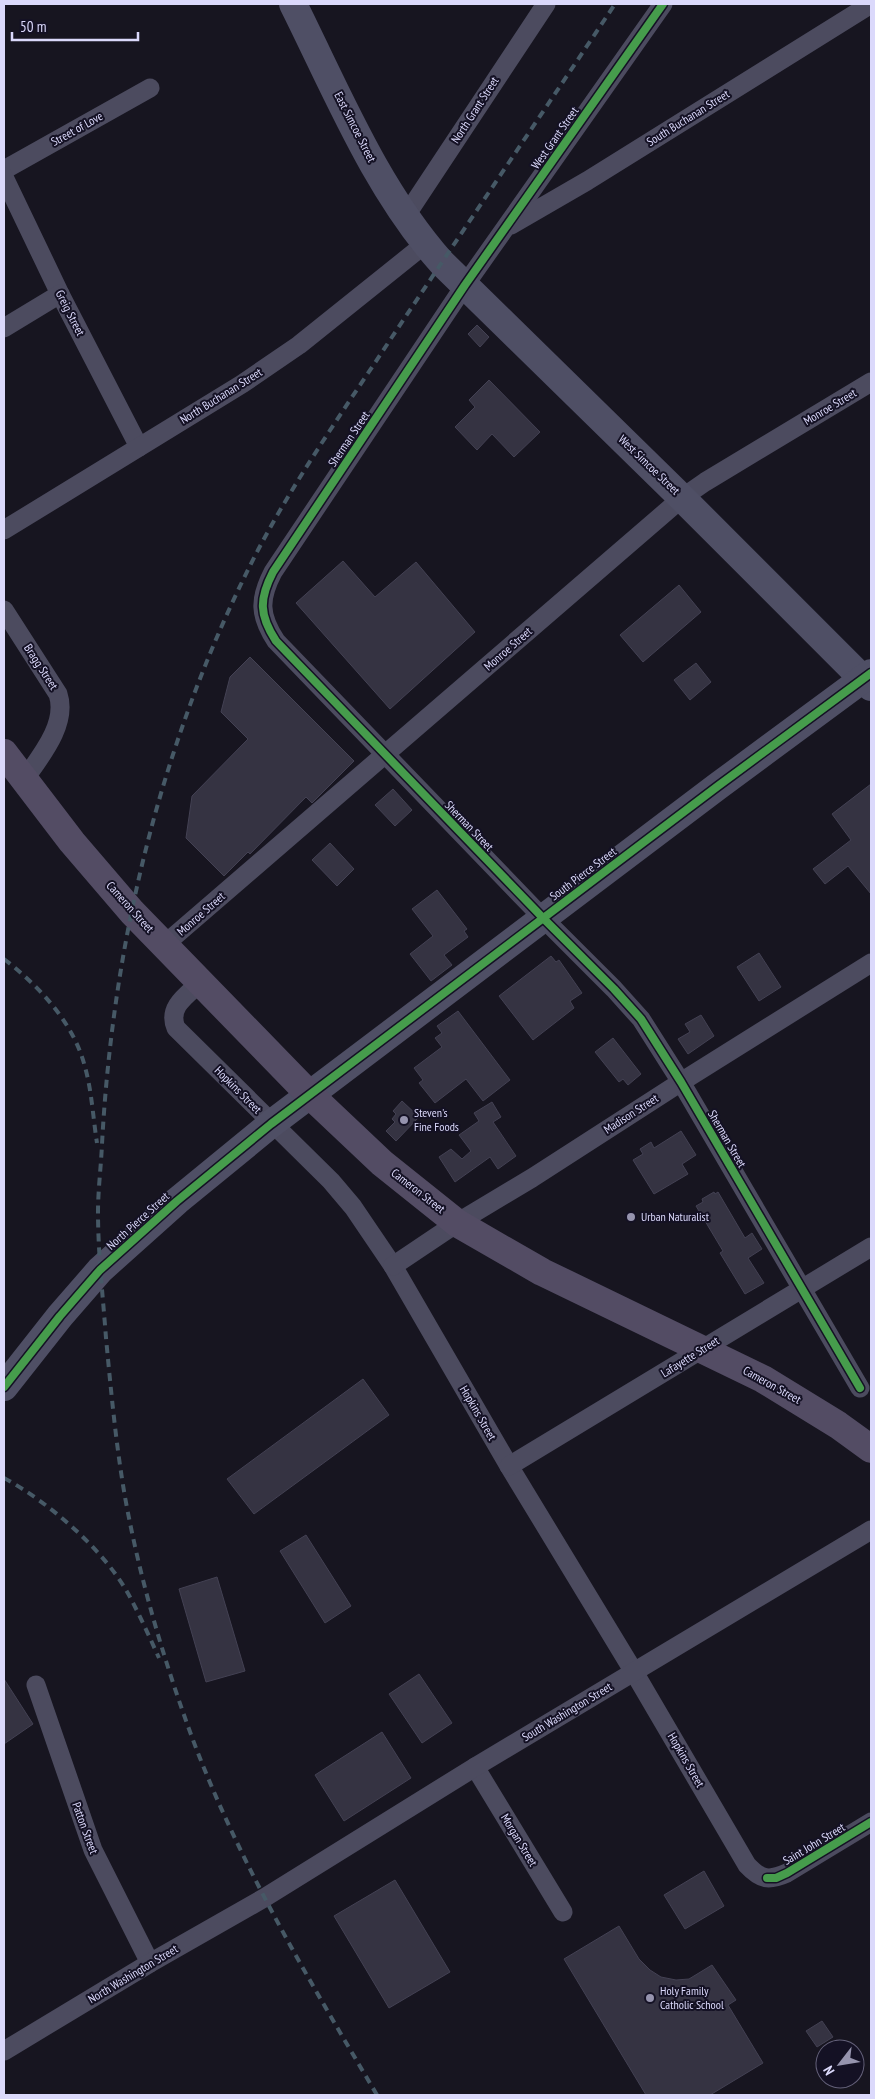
<svg xmlns="http://www.w3.org/2000/svg" width="875" height="2099" font-family="'PT Sans Narrow',sans-serif">
  <style>
    .building { fill: #353342; stroke: #434153 }
    .lines { fill: none; stroke-linecap: round; stroke-linejoin: round }
    .street { stroke: #4c4b5f; stroke-width: 19 }
    .secondary { stroke: #4f4f65; stroke-width: 28 }
    .primary { stroke: #534c64; stroke-width: 28 }
    .rail { stroke: #465966; stroke-width: 4; stroke-dasharray: 8 6; stroke-linecap: butt }
    .cycleway-casing { stroke: #141124; stroke-width: 11 }
    .cycleway { stroke: #469c4c; stroke-width: 8 }
    .poi-dot { fill: #9694ae; stroke: #141124; stroke-width: 2 }
    .labels { text-anchor: middle; stroke-width: 4; stroke-linejoin: round; paint-order: stroke }
    .street-label { font-size: 12px; fill: #dbd9fb; stroke: #141124 }
    .poi-label { font-size: 12px; fill: #dbd9fb; stroke: #141124; text-anchor: start }
  </style>
  <rect width="100%" height="100%" fill="#171520"/>
  <g class="building">
    <path d="M477,325l12,12 -9,10 -12,-13z"/>
    <path d="M489,380l51,52 -26,25 -22,-23 -15,16 -22,-23 20,-20 -6,-7z"/>
    <path d="M343,561l32,36 41,-35 59,70 -85,77 -94,-106z"/>
    <path d="M679,585l22,27 -58,50 -23,-27z"/>
    <path d="M250,657l104,104 -42,42 -6,-6 -56,57 -2,-2 -24,24 -38,-38 6,-42 56,-57 -27,-27 9,-35z"/>
    <path d="M696,663l15,19 -21,18 -16,-20z"/>
    <path d="M871,784v110l-23,-28 -23,18 -12,-15 38,-29 -19,-26z"/>
    <path d="M393,789l19,21 -17,16 -20,-21z"/>
    <path d="M330,843l24,26 -17,17 -25,-26z"/>
    <path d="M437,890l30,39 -3,2 4,6 -24,18 8,10 -21,16 -21,-27 23,-18 -21,-27z"/>
    <path d="M759,953l22,34 -22,14 -22,-34z"/>
    <path d="M551,956l5,6 3,-2 23,33 -12,8 4,7 -41,32 -34,-44z"/>
    <path d="M458,1011l52,69 -27,21 -17,-22 -31,24 -16,-20 4,-3 -9,-12 28,-21 -7,-9 7,-5 -5,-7z"/>
    <path d="M701,1015l13,21 -26,18 -10,-15 12,-7 -5,-8z"/>
    <path d="M613,1038l28,36 -13,11 -5,-6 -4,3 -24,-30z"/>
    <path d="M402,1101l17,16 -23,24 -10,-10 9,-9 -3,-3 4,-5 -3,-3z"/>
    <path d="M492,1102l9,15 -8,5 23,34 -18,13 -8,-12 -35,25 -16,-25 12,-8 11,10 9,-8 -12,-16 20,-14 -5,-8z"/>
    <path d="M681,1131l15,24 -14,9 6,10 -34,20 -21,-34 10,-6 -3,-5 11,-7 3,6z"/>
    <path d="M714,1192l1,2 3,-2 27,46 7,-5 10,16 -14,9 16,25 -19,11 -25,-41 3,-2 -27,-45 7,-4 -1,-3z"/>
    <path d="M363,1379l26,36 -135,99 -27,-35z"/>
    <path d="M306,1535l45,71 -26,17 -45,-72z"/>
    <path d="M217,1577l28,94 -39,11 -27,-93z"/>
    <path d="M419,1674l33,49 -30,20 -33,-49z"/>
    <path d="M4,1679l29,45 -29,20z"/>
    <path d="M382,1732l29,46 -67,43 -29,-46z"/>
    <path d="M704,1871l20,35 -39,23 -21,-34z"/>
    <path d="M395,1880l55,92 -61,36 -55,-92z"/>
    <path d="M619,1926l20,33 11,11 11,7 15,3 13,-1 23,-14 24,35 -8,5 35,58 -53,32h-64l-82,-136z"/>
    <path d="M822,2021l11,16 -16,10 -11,-16z"/>
  </g>
  <g class="lines">
    <g class="street">
      <path d="M663,4l-198,281 -192,287c-14,27 -14,43 3,69l267,277 71,71 27,30 40,63 179,306"/>
      <path d="M4,170l146,-82"/>
      <path d="M4,177l56,117 79,153"/>
      <path d="M405,217l141,-213"/>
      <path d="M511,225l76,-44 284,-177"/>
      <path d="M4,328l56,-34"/>
      <path d="M4,530l238,-146 57,-39 126,-101"/>
      <path d="M4,610l54,84c10,30 -18,63 -34,86"/>
      <path d="M164,945l518,-447 23,-16 166,-100"/>
      <path d="M201,982c-14,13 -34,25 -25,46l155,153 22,26 40,59 116,200 125,206 113,193c14,15 22,16 40,8l84,-51"/>
      <path d="M393,1266l64,-43 75,-45 149,-96 190,-119"/>
      <path d="M509,1466l362,-219"/>
      <path d="M36,1685l57,165 57,113"/>
      <path d="M475,1767l88,145"/>
      <path d="M4,2051l146,-88 114,-65 211,-131 396,-237"/>
    </g>
    <g class="secondary">
      <path d="M293,4c44,88 83,185 149,259l240,235 189,189"/>
      <path d="M4,1387l56,-71 40,-46 77,-69 94,-77 447,-338 153,-113"/>
    </g>
    <path class="primary" d="M4,753l68,89 60,70 178,183 72,68 75,60 85,49 221,107 75,46 33,24"/>
    <g class="rail">
      <path d="M4,959c35,27 70,64 81,108 7,25 8,51 12,76"/>
      <path d="M4,1478c46,25 103,74 127,121 10,19 19,39 28,59"/>
      <path d="M377,2095c-68,-115 -137,-230 -184,-355 -29,-79 -53,-160 -68,-243 -9,-52 -14,-106 -19,-159 -3,-41 -8,-84 -8,-126 0,-22 3,-45 4,-68 11,-206 61,-410 156,-594 39,-74 88,-143 134,-213 74,-111 149,-222 223,-333"/>
    </g>
    <g class="cycleway-casing">
      <g id="cycleway">
        <path d="M663,4l-198,281 -192,287c-14,27 -14,43 3,69l267,277 71,71 27,30 40,63 179,306"/>
        <path d="M4,1387l56,-71 40,-46 77,-69 94,-77 447,-338 153,-113"/>
        <path d="M767,1878h9l11,-5 84,-51"/>
      </g>
    </g>
    <use href="#cycleway" class="cycleway"/>
  </g>
  <g class="poi-dot">
    <circle cx="404" cy="1120" r="5"/>
    <circle cx="631" cy="1217" r="5"/>
    <circle cx="650" cy="1998" r="5"/>
  </g>
  <g class="labels">
    <g class="street-label">
      <text transform="translate(475 110) rotate(-57)" y="4">North Grant Street</text>
      <text transform="translate(688 118) rotate(-32)" y="4">South Buchanan Street</text>
      <text transform="translate(355 127) rotate(63)" y="4">East Simcoe Street</text>
      <text transform="translate(77 129) rotate(-29)" y="4">Street of Love</text>
      <text transform="translate(555 138) rotate(-55)" y="4">West Grant Street</text>
      <text transform="translate(70 313) rotate(63)" y="4">Greig Street</text>
      <text transform="translate(221 396) rotate(-32)" y="4">North Buchanan Street</text>
      <text transform="translate(830 407) rotate(-31)" y="4">Monroe Street</text>
      <text transform="translate(349 439) rotate(-56)" y="4">Sherman Street</text>
      <text transform="translate(649 465) rotate(44)" y="4">West Simcoe Street</text>
      <text transform="translate(508 649) rotate(-41)" y="4">Monroe Street</text>
      <text transform="translate(41 667) rotate(57)" y="4">Bragg Street</text>
      <text transform="translate(469 826) rotate(46)" y="4">Sherman Street</text>
      <text transform="translate(583 874) rotate(-37)" y="4">South Pierce Street</text>
      <text transform="translate(130 907) rotate(48)" y="4">Cameron Street</text>
      <text transform="translate(201 914) rotate(-41)" y="4">Monroe Street</text>
      <text transform="translate(238 1090) rotate(45)" y="4">Hopkins Street</text>
      <text transform="translate(631 1114) rotate(-33)" y="4">Madison Street</text>
      <text transform="translate(727 1139) rotate(60)" y="4">Sherman Street</text>
      <text transform="translate(418 1191) rotate(38)" y="4">Cameron Street</text>
      <text transform="translate(138 1221) rotate(-42)" y="4">North Pierce Street</text>
      <text transform="translate(690 1357) rotate(-32)" y="4">Lafayette Street</text>
      <text transform="translate(772 1385) rotate(29)" y="4">Cameron Street</text>
      <text transform="translate(478 1413) rotate(60)" y="4">Hopkins Street</text>
      <text transform="translate(567 1712) rotate(-31)" y="4">South Washington Street</text>
      <text transform="translate(686 1760) rotate(60)" y="4">Hopkins Street</text>
      <text transform="translate(85 1828) rotate(70)" y="4">Patton Street</text>
      <text transform="translate(519 1840) rotate(59)" y="4">Morgan Street</text>
      <text transform="translate(814 1844) rotate(-31)" y="4">Saint John Street</text>
      <text transform="translate(133 1974) rotate(-31)" y="4">North Washington Street</text>
    </g>
    <g class="poi-label">
      <text x="414" y="1117">Steven's<tspan x="414" dy="14">Fine Foods</tspan></text>
      <text x="641" y="1221">Urban Naturalist</text>
      <text x="660" y="1995">Holy Family<tspan x="660" dy="14">Catholic School</tspan></text>
    </g>
  </g>
  <rect width="875" height="2099" fill="none" stroke="#dbd9fb" stroke-width="10"/>
  <g transform="translate(840 2064) rotate(239)"><circle r="24" fill="#141124" stroke="#64617a"/>
  <path d="M0-4L9 19L0 12L-9 19Z" fill="#9694ae"/>
  <text y="-8" font-size="14" font-weight="bold" text-anchor="middle" fill="#dbd9fb">N</text>
  </g>
  <path d="M12 32v8h126v-8" fill="none" stroke="#dbd9fb" stroke-width="2.5"/>
  <text x="20" y="32" font-size="15" fill="#dbd9fb" stroke="#141124" stroke-width="4" paint-order="stroke">50 m</text>
</svg>
